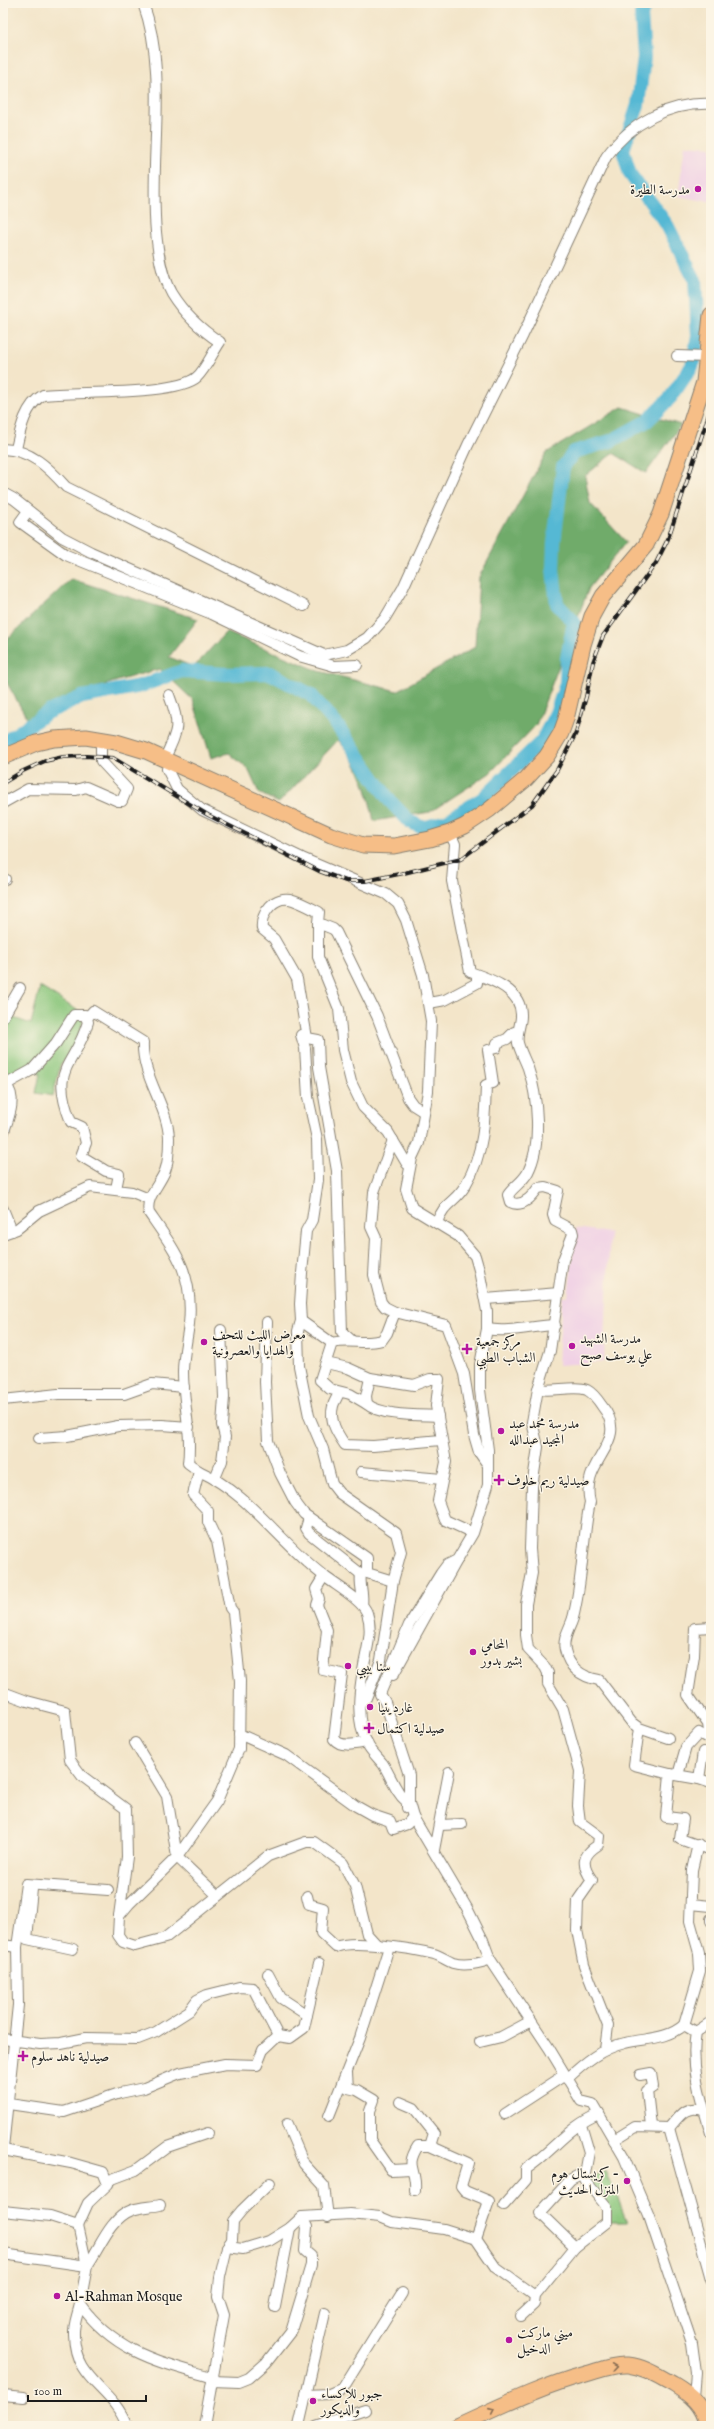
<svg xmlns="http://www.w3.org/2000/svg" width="714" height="2429" font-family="'IM FELL English',Amiri,serif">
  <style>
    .built { fill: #f0d0e5 }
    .green { fill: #8ac67b; stroke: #53714c }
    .forest { fill: #6fab6b; stroke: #466444 }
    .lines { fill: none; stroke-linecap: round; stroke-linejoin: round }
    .river { stroke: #55b8d4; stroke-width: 14 }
    .street-casing { stroke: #888072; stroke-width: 12 }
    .primary-casing { stroke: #888072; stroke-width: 17 }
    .street { stroke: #fff; stroke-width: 10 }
    .primary { stroke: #f6be87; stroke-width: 15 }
    .rail-casing { stroke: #1c1c1c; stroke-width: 4 }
    .rail { stroke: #fcf5e5; stroke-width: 2.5; stroke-dasharray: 8; stroke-linecap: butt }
    .oneway { stroke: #896d52 }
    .poi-dot { fill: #b5179e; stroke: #fcf5e5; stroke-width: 1.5 }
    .labels { text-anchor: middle; stroke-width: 3; stroke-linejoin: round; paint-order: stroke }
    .poi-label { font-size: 14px; fill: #1c1c1c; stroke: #fcf5e5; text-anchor: start }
  </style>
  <rect width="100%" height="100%" fill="#fcf5e5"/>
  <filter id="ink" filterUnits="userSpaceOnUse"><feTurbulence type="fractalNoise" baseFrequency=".025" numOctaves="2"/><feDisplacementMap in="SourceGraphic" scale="8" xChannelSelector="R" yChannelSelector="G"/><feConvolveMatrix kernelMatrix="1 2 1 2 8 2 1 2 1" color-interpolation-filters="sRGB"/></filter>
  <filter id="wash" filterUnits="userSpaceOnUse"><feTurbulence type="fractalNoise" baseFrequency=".012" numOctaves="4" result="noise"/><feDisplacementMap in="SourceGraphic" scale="16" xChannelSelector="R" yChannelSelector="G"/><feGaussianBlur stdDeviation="0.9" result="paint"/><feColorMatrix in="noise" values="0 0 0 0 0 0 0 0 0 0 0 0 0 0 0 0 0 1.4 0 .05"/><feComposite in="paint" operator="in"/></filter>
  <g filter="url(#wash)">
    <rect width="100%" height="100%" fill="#f3e5c9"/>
    <g class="built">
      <path d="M685,145l26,2v55l-33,-6z"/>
      <path d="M576,1228l34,5 -6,129 -46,3 4,-68h6z"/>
    </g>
    <g class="green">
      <path d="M40,987l45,28 -9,31 -16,20 -7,30 -17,-3 4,-19 -8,-4 -29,14v-67l2,-2 26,9z"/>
      <path d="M606,2170l21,52h-20l1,-9 -24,-34z"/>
    </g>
    <path class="forest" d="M622,407l59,18 -35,48 -33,-20 -28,23 5,27 36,39 -37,46 -53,137 -46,48 -60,39 -56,9c-7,-32 -13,-56 -36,-81l-59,63 -20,-10 -11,-24 -19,-16 -18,5 -18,-58 -33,-31c-45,12 -93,25 -131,53l-26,-46v-33l68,-64 127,40 -29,38 25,10 32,-35 93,39 78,20 78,-44 4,-70 67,-124z"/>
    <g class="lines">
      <path class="river" d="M3,743l45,-31 34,-15 59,-11 41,-15 44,3 44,-1 41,22 25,29 54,77 19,20 14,7 24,-7 35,-22 60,-58 14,-28 10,-29 1,-26 7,-36 -17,-18 -4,-35 1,-26 9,-76 11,-15 37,-11 36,-20 24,-24 21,-31 6,-30 -3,-56 -28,-55 -37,-51 -7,-24 15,-45 6,-48 -3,-43 7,-11"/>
    </g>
  </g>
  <g filter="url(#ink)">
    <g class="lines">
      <g class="street-casing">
        <g id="street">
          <path d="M677,356l31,1"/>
          <path d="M3,449c28,1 45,18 63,38l238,119"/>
          <path d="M16,449c4,-18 9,-44 27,-54 32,-4 133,1 154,-18 8,-7 16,-25 23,-35 -20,-13 -36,-28 -49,-49 -10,-18 -13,-41 -15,-61 -7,-75 13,-159 -13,-229"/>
          <path d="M3,493l11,6 48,38 29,15 233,103 23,-5 20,-12 18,-20 18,-30 65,-143 55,-110 83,-178c24,-34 64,-55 105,-53"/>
          <path d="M28,511l-8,11 46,33 146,59 87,42 35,10 23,-1"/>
          <path d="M164,760c14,-30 17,-34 5,-65"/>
          <path d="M170,762l-3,7 10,20 25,21 100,48 84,36 12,10 8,16 17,55 8,46 -3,70 -9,52 -7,15 -6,31 6,19 46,28 17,20 4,14 8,41v18l-7,36v25l8,60v15"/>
          <path d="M3,803l25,-14 48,1 10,-3 32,14h4l5,-12 -26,-28v-22"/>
          <path d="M450,833l5,11 -3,37 18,91c20,7 52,17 51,44 0,9 -5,17 -3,27 2,8 7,17 10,25 10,29 14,77 0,104 -5,10 -15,15 -20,23l2,7c12,6 22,-5 28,-14l7,-1 13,4 -5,24 2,6 17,9 1,4 -10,26 -13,91 -12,38 -6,33 6,25 -6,40 -2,62 2,24 -6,31v31l2,14 17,18 3,6v11l15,25 17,62 -2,35 2,16 19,14 -1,9c-16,10 -17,20 -6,35l-14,20 -1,30 7,35 24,61 -3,24"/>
          <path d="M3,879h2"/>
          <path d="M318,923v34l21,52 4,41 8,32 12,25 25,25 19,32 3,1"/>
          <path d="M429,1003l16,-3 32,-17v-8"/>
          <path d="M3,1017l17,-29"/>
          <path d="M87,1018l6,-7 50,31c-2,34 25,64 26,96 0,11 0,23 -4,33 -6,15 -20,26 -16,42 27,39 45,61 40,111 -2,16 -6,32 -6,48 0,31 9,60 5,91l11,8 -6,24 15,16v11l9,19 13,67 3,4 7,69 -1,68 -22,52 -40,56 -48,47 -10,12 -1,19 5,7 12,4 30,-8 103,-82 38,-14h8l29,21 12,23 12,48 10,11"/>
          <path d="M304,1037l-3,-2 4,13 3,49 9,42 1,41 -6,40 -6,11 -4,42 -2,31 1,17 -3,10 1,35 10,50 14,33 9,35 7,9 57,40 5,19 -8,29 -12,79 -15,38 -6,5"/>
          <path d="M3,1086l29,-16 24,-27 18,-28h11l3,7c-14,47 -39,44 -17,100l11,5 4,16 -5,13 25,15 13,3 -3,15"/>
          <path d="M3,1134c5,-15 15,-36 3,-49"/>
          <path d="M393,1140l-19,52 -3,35 5,11 -2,37 7,27 4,5 10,5"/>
          <path d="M3,1209l9,22"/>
          <path d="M437,1223c6,-21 20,-21 29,-39 18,-30 19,-66 20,-99l7,-2 -5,-33 8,-2 1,-5 10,-4 7,-7 3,1"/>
          <path d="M3,1234l14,-5 22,-18 51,-24 42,5 17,7"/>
          <path d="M486,1299l73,-6"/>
          <path d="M301,1321l31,22"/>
          <path d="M267,1322l-2,60 3,59 12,32 15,29 9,12 63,44v15l26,8"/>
          <path d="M487,1329c21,4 46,-3 68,-4"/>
          <path d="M351,1340l-9,-8 -5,-161 -18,-104 -1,-27 -11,-2 -10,-59 -23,-40 -12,-10c-2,-16 13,-35 31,-29 9,3 18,8 26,12l-1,11 15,6 3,3 41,84 31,82 5,7 11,7"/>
          <path d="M326,1363l22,5 22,10"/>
          <path d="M538,1389c14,3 37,-4 49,1 6,3 11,10 15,16 30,37 -23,54 -12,96 -8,38 -7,78 -17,116 -3,10 -11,21 -8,32 4,18 17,27 34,30l33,43 7,5"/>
          <path d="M339,1392c-1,5 -5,9 -6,14 -4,15 4,27 12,39l28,1 68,-6"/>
          <path d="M3,1400l55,-6h66l28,-10 32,3"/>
          <path d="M367,1404c13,12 53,11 71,12"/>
          <path d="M39,1438l28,-2 51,-10 44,-1 27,2"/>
          <path d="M199,1471c51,23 81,72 125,105 11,9 39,24 43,37 5,14 2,28 -1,42 -6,29 -13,65 3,92 4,6 9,11 14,17 8,12 12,28 24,38v6"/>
          <path d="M361,1472l81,7"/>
          <path d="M215,1478l7,-17 3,-24 -3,-12 2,-28 -3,-67"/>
          <path d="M309,1518l-3,10 3,5 52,41"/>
          <path d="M473,1533l15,-48v-20l-9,-13 -5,-17 -10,-61 -18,-49 -51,-13 -8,21 -5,7c-17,5 -31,-1 -50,3l-12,37 10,9 20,5 17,10 -1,-8 4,-18 44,7 16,-6h9l-3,27 10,56 -8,39 7,19 28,13 -16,27 -10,5 -6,8 -32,52 -29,69 5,8 24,73v28l4,14 54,91 16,32 7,19 59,89 32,53 12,3 31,53 25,59 43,127 4,30 -2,24"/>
          <path d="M361,1574c-2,11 3,20 1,31"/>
          <path d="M324,1576l-8,13 3,10 -2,6 10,25 -4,40 19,4 -8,65c7,9 22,5 33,3"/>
          <path d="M393,1675l64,-115"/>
          <path d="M3,1692l24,9 38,10 5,49 12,16 44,33 1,48 -8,59"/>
          <path d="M239,1734l47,21 70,51 16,9 18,6 3,8 14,-5 6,-7"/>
          <path d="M668,1738l-29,-10 -5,37 36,9"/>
          <path d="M710,1740l-2,-16 -20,-29 6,-39 1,-28 16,-1"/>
          <path d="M135,1743l32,53 10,61 40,38"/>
          <path d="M703,1752l-4,27 -29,-5 -4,43 17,2 -3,20 31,11"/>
          <path d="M678,1775l8,-28 13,-14 12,7"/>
          <path d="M699,1779l12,4"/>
          <path d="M440,1825l22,-1"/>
          <path d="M434,1850l15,-78"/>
          <path d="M32,1889l-5,50 46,10"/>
          <path d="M307,1896l2,8 14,4 -2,25 15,14c16,-8 78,2 98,7 7,2 13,7 19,9 10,3 28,1 37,-4"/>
          <path d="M691,1904l20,2"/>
          <path d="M711,1919v2"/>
          <path d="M3,1945l14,2"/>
          <path d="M268,1974l13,24 26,17"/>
          <path d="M711,2022l-15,10c-6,34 5,68 15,101"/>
          <path d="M684,2025l16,-54 -1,-18 -9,-32 2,-51 6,-26"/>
          <path d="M3,2039l37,5 21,-1 25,-5 52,1 18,-7 33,-21 8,-11 10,-5 32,-8 14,1 25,48 12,2 14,-10 15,-65"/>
          <path d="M480,2042l21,-5 30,-16"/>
          <path d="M347,2073l1,15 9,2 17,10 -4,11v29l21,30 20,-1"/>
          <path d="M640,2075l11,-2 2,14 -6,4 4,35"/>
          <path d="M567,2079c17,-16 35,-31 58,-36 20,-5 42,-3 59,-18l12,7"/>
          <path d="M400,2102l14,6 20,25 -4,13 38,17 -7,23 4,5 24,10 -13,38"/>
          <path d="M9,2104l55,8 56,-19 24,-5 36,-15 45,-9 32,1 6,-15 15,-14"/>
          <path d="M505,2114l60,-39"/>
          <path d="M329,2116l31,-78 29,-91"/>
          <path d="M287,2124l17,40 20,22 4,31"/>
          <path d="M669,2128l42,151"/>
          <path d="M614,2140l21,-13 34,1c11,-13 16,-23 34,-18"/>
          <path d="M3,2148l15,-143 -1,-58 9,-63 82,6"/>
          <path d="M3,2150l68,13 32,9 5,12 -20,19 -10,22"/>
          <path d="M107,2181l29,-11 31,-23 41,-14"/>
          <path d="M415,2190c2,-22 -11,-22 3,-44h12"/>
          <path d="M504,2205l22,-25v-11c26,-17 44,-44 73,-55"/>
          <path d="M3,2211l47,5 28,9 9,41"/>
          <path d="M227,2247l16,2 26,-8 21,-13 12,-11 48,-3 30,3 12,5 52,7 32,10 20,29 39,28"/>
          <path d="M575,2247l-35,-34 31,-34 14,-7"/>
          <path d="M3,2254l84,12 -7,38c35,49 80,58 134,74"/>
          <path d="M87,2266c13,-18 23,-48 45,-56 8,-3 19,-3 28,-5"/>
          <path d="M80,2304c-2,10 -7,21 -6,31 1,47 38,51 53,91"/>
          <path d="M275,2307l15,-79"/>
          <path d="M521,2316l13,-12 1,-8 40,-49 32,-25v-15l-23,-28 5,-27 -8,-27"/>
          <path d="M212,2381l27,1 10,-4 17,-15 25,-32 20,-66v-9l-6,-5 2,-24 -5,-10"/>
          <path d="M3,2395l21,2"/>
          <path d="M306,2395l23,-1 14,-6 59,-95"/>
          <path d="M204,2426l20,-111 -6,-18 2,-20 7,-30 5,-7 1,-19 9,-11 28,-27"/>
          <path d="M299,2426l26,-113"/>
          <path d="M316,2426l49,-16"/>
        </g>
      </g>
      <g class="primary-casing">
        <g id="primary">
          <path d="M3,757l33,-14 18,-4 32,-2 30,5 30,9 185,84 32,10 31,1 36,-7 20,-6 15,-7 24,-16 37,-31 21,-23 14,-23 5,-14 17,-74 9,-29 11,-20 43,-51 15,-31 43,-132 7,-67"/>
          <path d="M457,2426c42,-19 84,-40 129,-52 14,-4 28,-10 42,-9 17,2 30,11 45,19 18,11 30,20 35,42"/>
        </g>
      </g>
      <use href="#street" class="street"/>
      <use href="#primary" class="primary"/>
      <g class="rail-casing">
        <path id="rail" d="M3,783l20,-12 22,-10 18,-4 23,-1 27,2 95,57 111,56 27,10h19l39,-8 57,-14 71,-54 25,-35 19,-37 10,-36 7,-35 10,-26 53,-73 12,-24 43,-131"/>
      </g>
      <use href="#rail" class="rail"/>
    </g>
    <defs><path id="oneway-chevron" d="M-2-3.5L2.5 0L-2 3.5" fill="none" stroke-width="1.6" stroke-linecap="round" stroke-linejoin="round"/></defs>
    <g class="oneway">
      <use href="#oneway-chevron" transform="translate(614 2367) rotate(-8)"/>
      <use href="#oneway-chevron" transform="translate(492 2410) rotate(-24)"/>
    </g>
  </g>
  <g class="poi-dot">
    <circle cx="698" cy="189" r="4"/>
    <circle cx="204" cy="1342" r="4"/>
    <circle cx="572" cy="1346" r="4"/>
    <path d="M465 1343h4v4h4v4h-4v4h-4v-4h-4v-4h4z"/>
    <circle cx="501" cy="1431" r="4"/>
    <path d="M497 1474h4v4h4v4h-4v4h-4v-4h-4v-4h4z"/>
    <circle cx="473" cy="1652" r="4"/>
    <circle cx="348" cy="1666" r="4"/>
    <circle cx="370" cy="1707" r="4"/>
    <path d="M367 1722h4v4h4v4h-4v4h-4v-4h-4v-4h4z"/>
    <path d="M21 2050h4v4h4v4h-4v4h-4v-4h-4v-4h4z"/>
    <circle cx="627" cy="2181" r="4"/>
    <circle cx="57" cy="2296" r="4"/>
    <circle cx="509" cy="2340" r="4"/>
    <circle cx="313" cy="2401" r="4"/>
  </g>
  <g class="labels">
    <g class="poi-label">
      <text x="690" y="194" text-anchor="end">مدرسة الطيرة</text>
      <text x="212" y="1339">معرض الليث للتحف<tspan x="212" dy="16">والهدايا والعصرونية</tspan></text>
      <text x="580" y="1343">مدرسة الشهيد<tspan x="580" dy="16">علي يوسف صبح</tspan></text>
      <text x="476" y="1346">مركز جمعية<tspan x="476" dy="16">الشباب الطبي</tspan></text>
      <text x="509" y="1428">مدرسة محمد عبد<tspan x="509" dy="16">المجيد عبدالله</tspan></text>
      <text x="507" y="1485">صيدلية ريم خلوف</text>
      <text x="481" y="1649">المحامي<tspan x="481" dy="16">بشير بدور</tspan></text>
      <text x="356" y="1671">سنا بيبي</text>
      <text x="378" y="1712">غاردينيا</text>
      <text x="377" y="1733">صيدلية اكتمال</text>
      <text x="31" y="2061">صيدلية ناهد سلوم</text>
      <text x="619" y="2178" text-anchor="end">كريستال هوم -<tspan x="619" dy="16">المنزل الحديث</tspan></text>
      <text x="65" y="2301">Al-Rahman Mosque</text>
      <text x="517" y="2337">ميني ماركت<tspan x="517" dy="16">الدخيل</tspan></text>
      <text x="321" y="2398">جبور للإكساء<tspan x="321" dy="16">والديكور</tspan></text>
    </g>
  </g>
  <rect width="714" height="2429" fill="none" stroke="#fcf5e5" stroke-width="16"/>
  <path d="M28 2395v6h118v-6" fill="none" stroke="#1c1c1c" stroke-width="2"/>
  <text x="34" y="2395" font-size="12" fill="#1c1c1c" stroke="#fcf5e5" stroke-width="3" paint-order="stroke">100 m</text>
</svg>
